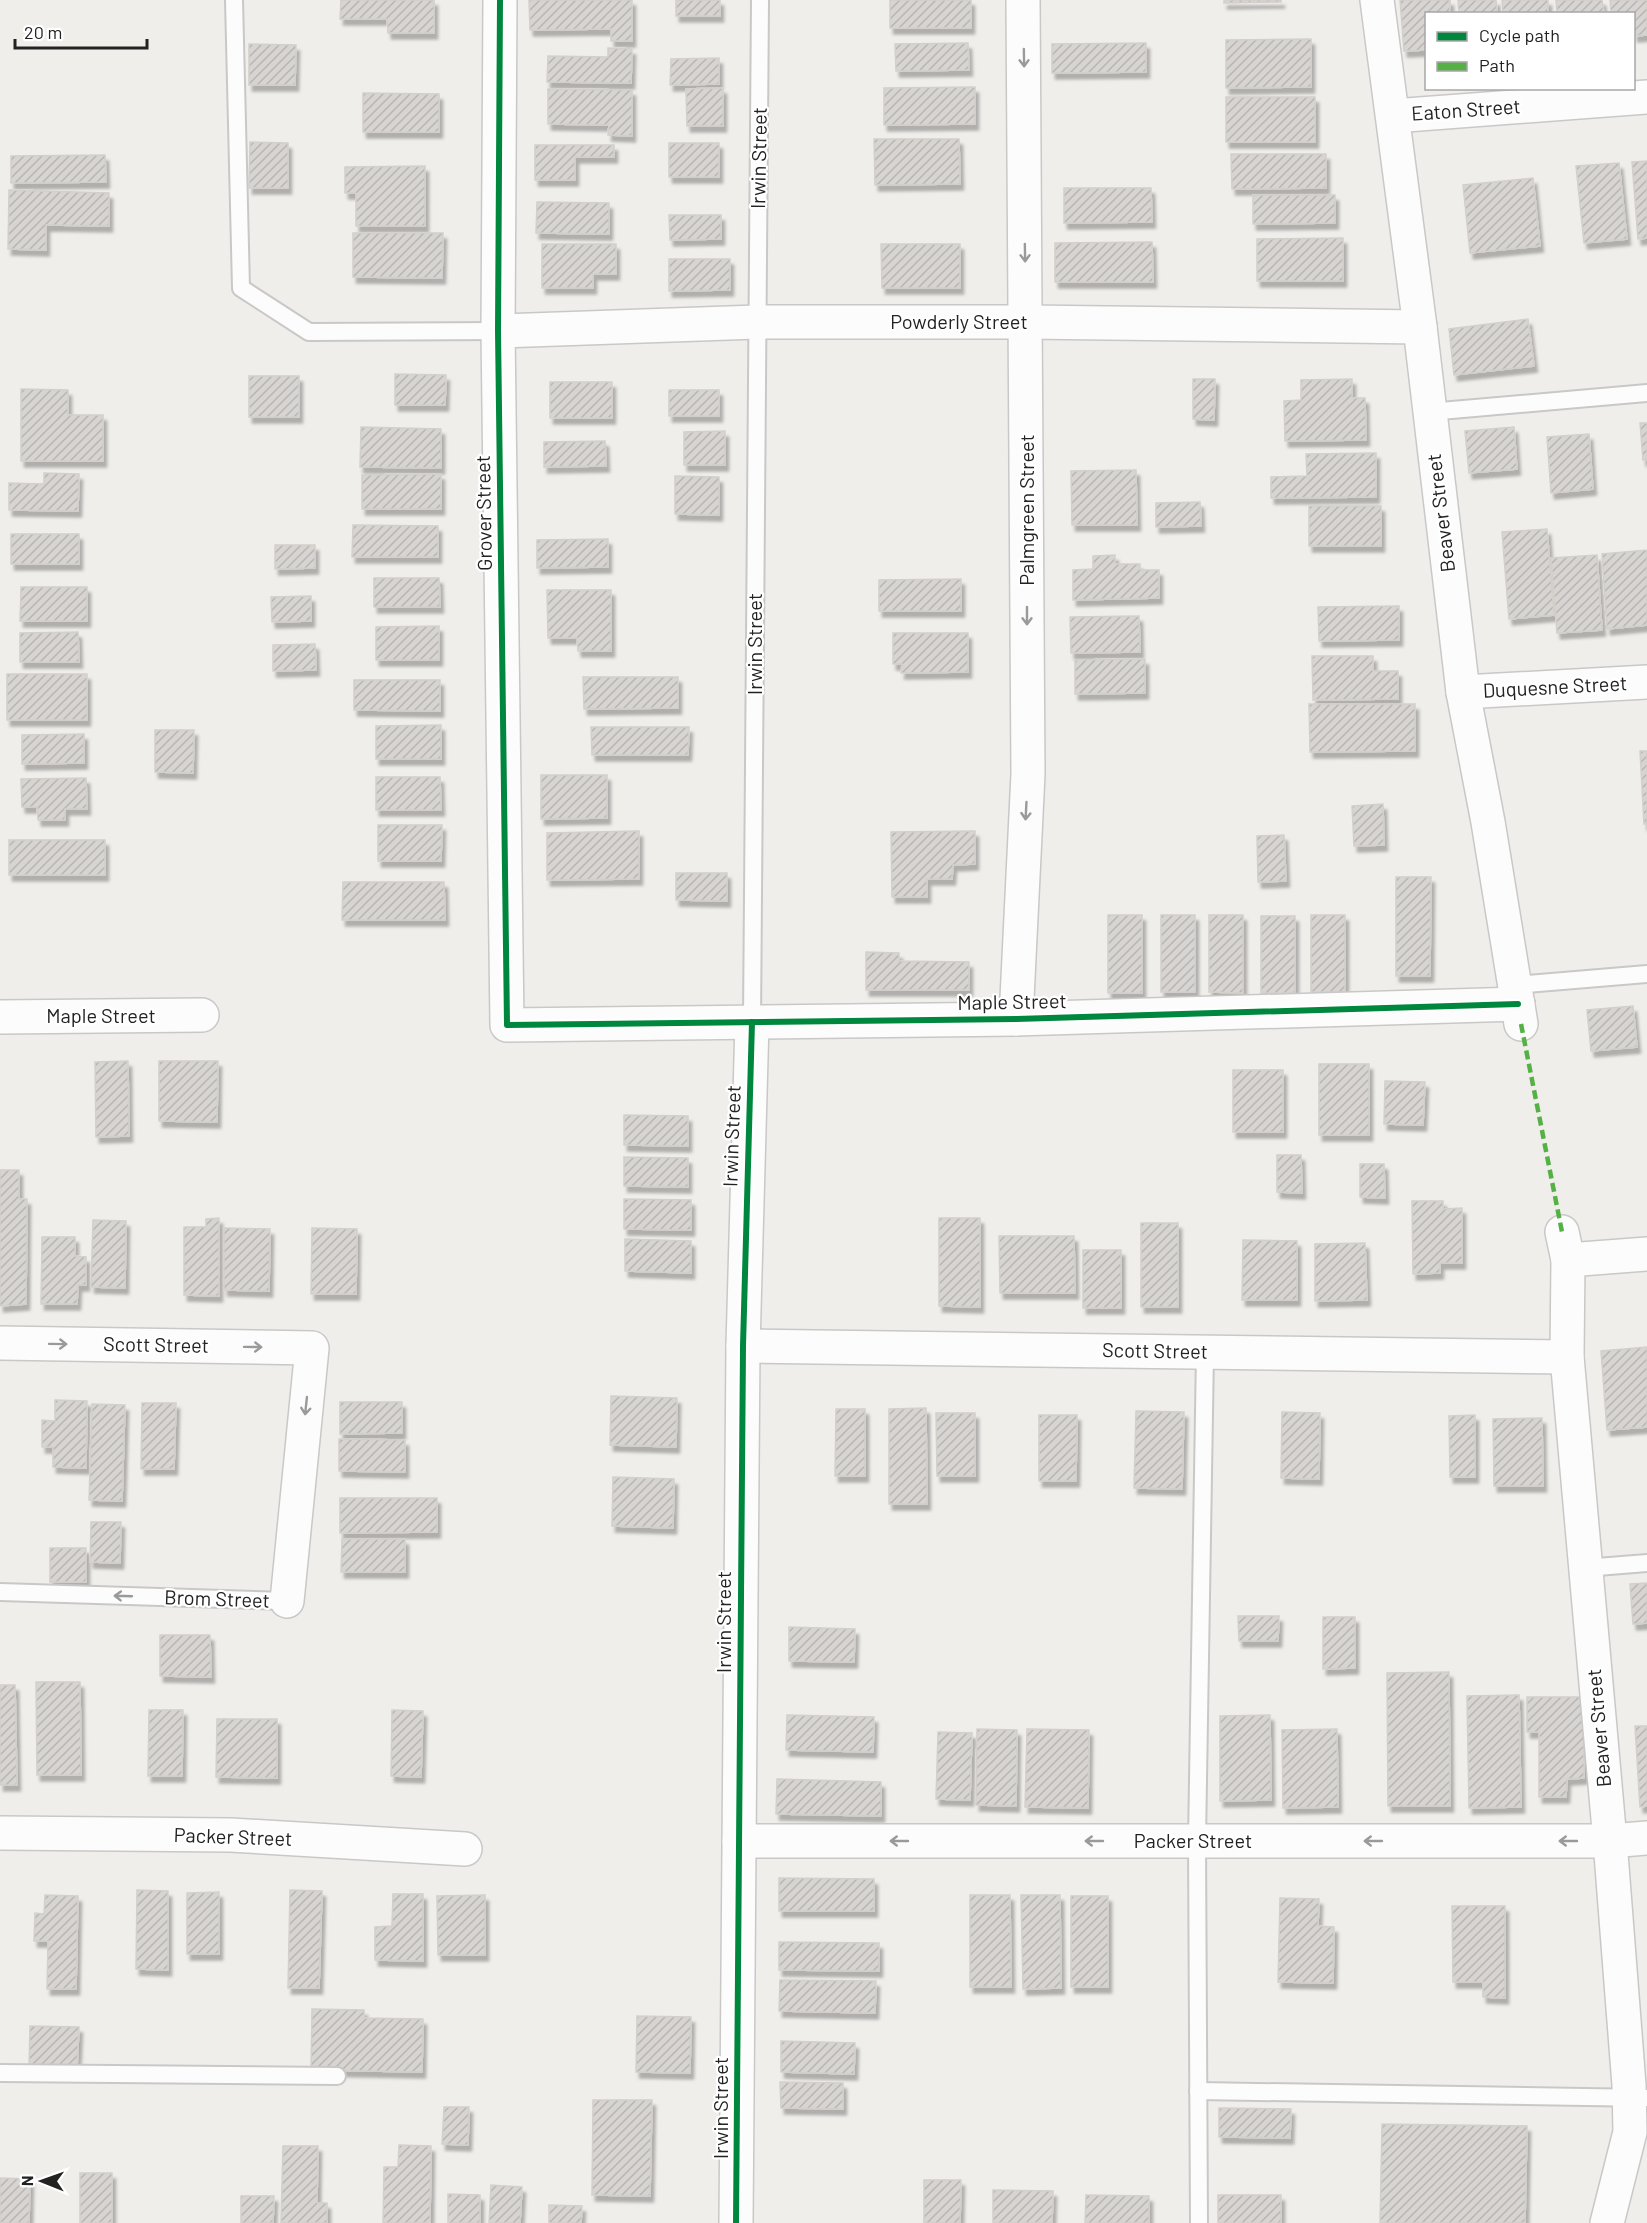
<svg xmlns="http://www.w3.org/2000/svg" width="1647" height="2223" font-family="Barlow,sans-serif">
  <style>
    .building { fill: url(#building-hatch); stroke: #d3d0cc; stroke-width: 1.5; filter: url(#shadow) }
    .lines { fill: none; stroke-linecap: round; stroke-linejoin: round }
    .lane-casing { stroke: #c9c8c7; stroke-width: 20 }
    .street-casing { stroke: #c9c8c7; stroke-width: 36 }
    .lane { stroke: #fdfcfc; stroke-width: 16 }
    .street { stroke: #fdfcfc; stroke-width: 33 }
    .quiet { stroke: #55b145; stroke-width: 4.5; stroke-dasharray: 9 4.5; stroke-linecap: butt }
    .cycleway-casing { stroke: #fff; stroke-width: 10 }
    .cycleway { stroke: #00873e; stroke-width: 6 }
    .oneway { stroke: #9a9a9a }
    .labels { text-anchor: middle; stroke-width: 4.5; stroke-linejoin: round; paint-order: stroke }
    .street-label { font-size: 20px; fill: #222; stroke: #fff }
  </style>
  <defs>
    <pattern id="building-hatch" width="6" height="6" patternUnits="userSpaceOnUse" patternTransform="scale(1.5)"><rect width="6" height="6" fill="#d7d4d2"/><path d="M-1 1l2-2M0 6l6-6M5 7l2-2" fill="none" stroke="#b8b6b4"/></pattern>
    <filter id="shadow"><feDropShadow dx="3.5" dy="6" stdDeviation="1.5" flood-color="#0004"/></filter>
  </defs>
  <rect width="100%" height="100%" fill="#f0eeeb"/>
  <g class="building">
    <path d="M341,0h93v33h-46l-1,-14h-47z"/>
    <path d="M529,0h103v41h-21v-12l-81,1z"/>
    <rect x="676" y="0" width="44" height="16"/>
    <rect x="890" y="0" width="81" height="28"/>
    <path d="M1224,0h57v2l-57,1z"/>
    <path d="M1400,0h50v14h-24v36l-22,1z"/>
    <path d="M1458,0h38l1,14h-38z"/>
    <path d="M1502,0h46v14h-45z"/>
    <path d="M1556,0h46l2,14h-47z"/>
    <path d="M1610,0h37v35l-13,1v-22h-23z"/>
    <path d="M1311,39v48l-85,1v-48z"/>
    <path d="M968,43l1,27 -73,1 -1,-27z"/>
    <path d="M1146,43v29l-94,1v-29z"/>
    <path d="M249,44l47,1 -1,40h-46z"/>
    <path d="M608,48l24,1 -1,34 -84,-1 1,-26 60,1z"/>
    <path d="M719,58v26l-49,1 1,-26z"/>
    <path d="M975,87v37l-91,1v-37z"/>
    <path d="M723,88v38h-36l-1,-37z"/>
    <path d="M548,89l84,1v46l-24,-1 1,-10 -61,-1z"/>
    <path d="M363,93l76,1v38h-76z"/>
    <rect x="1226" y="97" width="89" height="45"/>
    <path d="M874,139h85l1,45 -85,1z"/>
    <path d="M250,142l38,1v45h-39z"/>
    <rect x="669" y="143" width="50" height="34"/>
    <path d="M535,145h79v12h-39v23h-40z"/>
    <path d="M1231,154h95v34l-94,1z"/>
    <path d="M105,155l1,27 -95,1v-27z"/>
    <path d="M1647,161v77l-9,1 -6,-77z"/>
    <path d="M1619,163l8,76 -43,4 -8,-77z"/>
    <path d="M425,166v60h-69v-33h-11v-26z"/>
    <path d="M1533,178l7,68 -70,7 -7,-68z"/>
    <path d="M1064,188h87l1,34 -88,1z"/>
    <path d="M9,190l100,3v33l-63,-1v25l-38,-1z"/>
    <path d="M1253,195h82v28l-82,1z"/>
    <path d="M537,202l72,1v31l-73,-1z"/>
    <path d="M669,215h52v24l-51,1z"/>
    <path d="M353,233h90l-1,45 -89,-1z"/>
    <path d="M1343,238v43h-86v-42z"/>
    <path d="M1152,242l1,40h-98v-39z"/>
    <path d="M542,244h74v30h-23v14h-51z"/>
    <path d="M881,244h79v44h-78z"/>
    <path d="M669,259h61v31l-61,1z"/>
    <path d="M1528,319l6,47 -80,9 -5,-46z"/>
    <path d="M395,374l51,1 -1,30h-50z"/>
    <rect x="249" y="376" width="50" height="41"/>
    <path d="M1193,379h22l-1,41 -21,-1z"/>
    <path d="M1352,379v19h13l1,42 -81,1 -1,-40 17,-1v-20z"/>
    <rect x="550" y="382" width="62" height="36"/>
    <path d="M21,389l47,1v25h35v46h-82z"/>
    <rect x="669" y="390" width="50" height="26"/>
    <path d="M1640,423h7v37h-4z"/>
    <path d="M361,427l80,2v39l-81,-1z"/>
    <path d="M1514,427l3,42 -48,4 -4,-42z"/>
    <path d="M725,431v34h-41v-33z"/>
    <path d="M1589,434l4,55 -42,4 -4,-56z"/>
    <path d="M605,441l1,25 -62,1v-25z"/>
    <path d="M1376,453v44l-105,1v-21l36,-1 -1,-22z"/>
    <path d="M1136,470l1,55h-65l-1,-54z"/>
    <path d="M44,473l35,1 -1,37 -69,-1v-27l35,1z"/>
    <path d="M441,474v35h-79v-34z"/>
    <path d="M675,476l44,1v38l-44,-1z"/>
    <path d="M1200,502l1,24 -45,1v-24z"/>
    <rect x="1309" y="506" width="72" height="40"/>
    <path d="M353,525l85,1v31h-86z"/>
    <path d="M1547,529l7,86 -45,4 -7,-87z"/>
    <rect x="11" y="534" width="68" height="30"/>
    <path d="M608,539v28l-71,1v-28z"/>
    <path d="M275,545h40v23l-40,1z"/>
    <path d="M1647,550v75l-40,4 -5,-75z"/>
    <path d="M1115,555v9h25v6h19v28l-86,2v-30l20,-1v-13z"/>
    <path d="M1597,555l5,75 -45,3 -6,-75z"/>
    <path d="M374,578h65l1,29h-66z"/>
    <path d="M961,579v32h-82v-31z"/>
    <path d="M21,587h66v34h-67z"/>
    <path d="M547,590h64v61h-33l-1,-13h-29z"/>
    <path d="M311,596v25l-39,1 -1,-25z"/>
    <path d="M1399,606v34l-80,1 -1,-34z"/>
    <path d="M1139,616l1,36 -69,1 -1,-36z"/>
    <path d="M439,626v34h-63v-33z"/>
    <path d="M78,632l1,30h-59v-29z"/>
    <path d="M893,633h75v39l-67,1 1,-9h-9z"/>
    <path d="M315,644l1,26 -43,1v-26z"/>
    <path d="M1312,656h61v15h25v28l-85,1z"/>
    <path d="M1145,659v34l-70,1v-34z"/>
    <rect x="7" y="674" width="80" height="46"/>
    <path d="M583,677h95v31l-94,1z"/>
    <path d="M354,680h86v31l-86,-1z"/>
    <path d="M1309,704h106v47l-105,1z"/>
    <path d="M441,725v34h-65v-33z"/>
    <path d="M591,727h98l-1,28h-96z"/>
    <path d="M155,730h39l-1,43 -38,-1z"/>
    <path d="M84,734v29l-62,1v-29z"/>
    <path d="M1640,751h7v73h-3z"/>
    <path d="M541,775h66v43l-66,1z"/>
    <path d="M376,777h64l1,33h-65z"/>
    <path d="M86,778l1,31h-22v11h-27l-1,-13h-15l-1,-28z"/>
    <path d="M1383,804l1,41 -30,1 -2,-40z"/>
    <path d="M378,825h64l-1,36h-63z"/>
    <path d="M639,831v48l-92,1v-47z"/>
    <path d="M975,831v33l-22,1 -1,14h-25v18h-35l-1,-65z"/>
    <path d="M1284,835l2,46 -28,1 -1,-46z"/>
    <rect x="9" y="840" width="96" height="35"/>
    <path d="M676,873h51v28l-51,-1z"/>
    <path d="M1396,877h35l-1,99h-34z"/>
    <path d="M343,882h101l1,38h-103z"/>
    <rect x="1108" y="915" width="34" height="78"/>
    <rect x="1161" y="915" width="34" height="77"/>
    <path d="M1209,915h34v78l-34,-1z"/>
    <rect x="1311" y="915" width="34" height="77"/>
    <rect x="1261" y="916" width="34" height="77"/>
    <path d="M866,952l33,1v8l70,1v28h-103z"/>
    <path d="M1633,1006l4,41 -46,4 -4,-41z"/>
    <path d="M128,1061l1,75 -33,1 -1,-75z"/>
    <path d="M159,1061h59l-1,61 -58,-1z"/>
    <rect x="1319" y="1064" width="50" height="71"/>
    <rect x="1233" y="1070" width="50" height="62"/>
    <path d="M1385,1081l40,1 -2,43 -39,-1z"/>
    <path d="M624,1115l64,1v30l-64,-1z"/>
    <path d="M1277,1155h24l1,38 -25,-1z"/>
    <path d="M624,1157l64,1v29l-64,-1z"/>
    <path d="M1360,1164h24l1,34 -25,-1z"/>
    <path d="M0,1170h19v29h8l-1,105 -26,2z"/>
    <path d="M624,1199l67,1v30l-67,-1z"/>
    <path d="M1412,1201h31v8l19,-1v55h-22v10l-27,1z"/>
    <path d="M219,1218v78l-35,-1v-68h22v-8z"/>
    <path d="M939,1218h41v89l-41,-1z"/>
    <path d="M93,1220l33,1 -1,67 -34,-1z"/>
    <rect x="1141" y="1223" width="37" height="84"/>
    <path d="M224,1228l46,1 -1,62 -45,-1z"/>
    <path d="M312,1228l45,1 -1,65h-45z"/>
    <path d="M999,1236h75l1,57h-75z"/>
    <path d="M42,1237h33v19l11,1v28h-8l-1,19h-36z"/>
    <path d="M625,1239l66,2v32l-66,-2z"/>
    <path d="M1243,1240l54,1v59h-55z"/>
    <path d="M1365,1243l2,57 -52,1v-57z"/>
    <rect x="1083" y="1250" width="38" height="58"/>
    <path d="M1647,1347v80l-40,3 -6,-79z"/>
    <path d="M611,1396l66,2 -1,49 -66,-2z"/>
    <path d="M55,1400l32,1 -1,67 -33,-1v-20h-11v-27l13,1z"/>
    <path d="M340,1402h62v31l-62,1z"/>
    <path d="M142,1403h34l-2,66h-33z"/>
    <path d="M92,1404l33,1 -3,96 -33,-1z"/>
    <path d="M926,1408l1,96h-38v-95z"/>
    <path d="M836,1409h29v67h-30z"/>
    <path d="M1136,1411l48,1 -2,77 -48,-1z"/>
    <path d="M1282,1412l38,1 -1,66 -38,-1z"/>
    <path d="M936,1413h39v63h-38z"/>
    <path d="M1039,1415h38l-1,66h-37z"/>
    <path d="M1475,1415v62h-25l-1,-61z"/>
    <path d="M1542,1418l1,68h-49l-1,-67z"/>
    <path d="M339,1439l66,1v32l-66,-1z"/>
    <path d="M613,1477l61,2 -1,49 -61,-2z"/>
    <path d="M340,1498h97v34l-97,1z"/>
    <path d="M91,1522h30l-1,41 -30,-1z"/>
    <path d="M342,1539h63v33h-64z"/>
    <rect x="50" y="1548" width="36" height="34"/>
    <path d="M1647,1583v40l-14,1 -3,-40z"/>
    <path d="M1238,1616h41l-1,25h-39z"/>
    <path d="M1323,1617h32v51l-32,1z"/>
    <path d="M789,1627l66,2 -1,33 -65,-1z"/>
    <path d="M160,1635h50l1,42 -51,-1z"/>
    <path d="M1449,1672l1,134h-62l-1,-133z"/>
    <path d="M36,1682h44l1,93h-44z"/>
    <path d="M0,1685h15l2,100h-17z"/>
    <path d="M1519,1695l2,112 -52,1 -2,-112z"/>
    <path d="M1527,1697h57v81l-17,1 -1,18h-27v-65h-12z"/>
    <path d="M149,1710h34l-1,66h-34z"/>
    <path d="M392,1710l31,1 -2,66 -30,-1z"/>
    <path d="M787,1715l87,2 -1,35 -87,-2z"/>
    <path d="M1270,1715l1,85 -51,1v-85z"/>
    <path d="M217,1719h60v59l-61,-1z"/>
    <path d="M1635,1726h12v80l-7,1z"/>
    <path d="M977,1729l40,1 -1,76 -40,-1z"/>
    <path d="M1027,1729l62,1 -1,78 -63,-1z"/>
    <path d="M1337,1729l1,78 -55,1 -1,-78z"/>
    <path d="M938,1732l34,1 -2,67 -34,-1z"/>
    <path d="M777,1779l104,3v34l-105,-2z"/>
    <path d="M779,1878l95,1v32h-95z"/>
    <path d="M137,1890l31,1v79l-32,-1z"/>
    <path d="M290,1890l32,1 -3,97h-31z"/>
    <path d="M219,1892v62h-32v-61z"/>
    <path d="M393,1894h30v67l-48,-1v-33l17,-1z"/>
    <path d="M45,1895l33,1 -2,93h-29l1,-48h-14l1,-28 9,1z"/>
    <path d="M485,1895v60h-47l-1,-59z"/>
    <path d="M970,1895h40l1,92h-41z"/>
    <path d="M1021,1895h39l1,93 -38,1z"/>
    <rect x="1071" y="1896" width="37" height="91"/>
    <path d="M1280,1898l39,1 -1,27 16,1 -1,56 -55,-1z"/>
    <path d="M1452,1906h53v92l-22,-1v-15h-30z"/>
    <path d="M779,1942l100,1v28l-100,-1z"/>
    <path d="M780,1980l96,1 -1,32 -96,-2z"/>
    <path d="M312,2009l52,1v8l59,1 -1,53 -111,-2z"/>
    <path d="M637,2016l54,1 -1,56 -54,-1z"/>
    <path d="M30,2026l49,1 -2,42 -48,-2z"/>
    <path d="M781,2041l74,2 -1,31 -73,-2z"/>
    <path d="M780,2082l63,1v26l-62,-1z"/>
    <path d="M593,2100h59l-2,96 -58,-1z"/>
    <path d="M444,2107h25l-1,38 -26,-1z"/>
    <path d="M1219,2108l72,1 -1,29 -71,-1z"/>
    <path d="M1382,2124l145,2 -2,97h-145z"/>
    <path d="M399,2145l32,1 -1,77h-47l1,-56h14z"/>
    <path d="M283,2146h35l-1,57h10v20h-46z"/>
    <rect x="80" y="2173" width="32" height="50"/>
    <path d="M0,2178l30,1 -1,44h-29z"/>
    <path d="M924,2180h37l-1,43h-36z"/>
    <path d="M491,2185l31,2 -2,36h-31z"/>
    <path d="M993,2190l60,1 -1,32h-59z"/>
    <path d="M448,2194l32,1v28h-32z"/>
    <path d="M1086,2195l63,1v27h-64z"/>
    <rect x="1218" y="2195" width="63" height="28"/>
    <path d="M241,2196h33l-1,27h-32z"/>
    <path d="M549,2205l33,1 -1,17h-32z"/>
  </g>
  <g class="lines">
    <g class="lane-casing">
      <g id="lane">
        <path d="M234,0l7,288 68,44 189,-1"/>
        <path d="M1429,412l218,-19"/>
        <path d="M1514,985l133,-11"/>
        <path d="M752,1022l8,-1022"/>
        <path d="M1585,1568l62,-5"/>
        <path d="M0,1592l287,9"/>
        <path d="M0,2073l337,3"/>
        <path d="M1198,2091l449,7"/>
        <path d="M1199,2223l-2,-382 8,-489"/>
      </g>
    </g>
    <g class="street-casing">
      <g id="street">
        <path d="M500,0l-2,331 9,694 509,-6 502,-15"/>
        <path d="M1377,0l43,327 43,365 25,130 33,202"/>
        <path d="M1393,116l254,-19"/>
        <path d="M498,331l259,-9h269l394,5"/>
        <path d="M1463,692l184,-10"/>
        <path d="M0,1017l202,-2"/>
        <path d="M1016,1019l12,-245 -5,-774"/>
        <path d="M1562,1232l6,28 -1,97 43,484 19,244 1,47 -23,91"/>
        <path d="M1568,1260l79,-6"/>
        <path d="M0,1343l312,5 -25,253"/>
        <path d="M743,1346l824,11"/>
        <path d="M0,1833l231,2 234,14"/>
        <path d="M739,1841h871l37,-3"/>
        <path d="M736,2223l7,-877 9,-324"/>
      </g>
    </g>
    <use href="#lane" class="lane"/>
    <use href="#street" class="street"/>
    <path class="quiet" d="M1521,1024l41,208"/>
    <g class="cycleway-casing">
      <g id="cycleway">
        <path d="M500,0l-2,331 9,694 509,-6 502,-15"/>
        <path d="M736,2223l7,-877 9,-324"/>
      </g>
    </g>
    <use href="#cycleway" class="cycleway"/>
  </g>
  <defs><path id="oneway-shaft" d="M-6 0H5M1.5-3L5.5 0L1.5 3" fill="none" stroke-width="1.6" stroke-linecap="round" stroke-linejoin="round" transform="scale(1.5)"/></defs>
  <g class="oneway">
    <use href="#oneway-shaft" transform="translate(1024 58) rotate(89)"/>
    <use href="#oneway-shaft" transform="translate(1025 253) rotate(89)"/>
    <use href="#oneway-shaft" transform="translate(1027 616) rotate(90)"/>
    <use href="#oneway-shaft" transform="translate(1026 811) rotate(93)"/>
    <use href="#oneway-shaft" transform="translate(58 1344) rotate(1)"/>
    <use href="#oneway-shaft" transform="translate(253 1347) rotate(1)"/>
    <use href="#oneway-shaft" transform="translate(306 1406) rotate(96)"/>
    <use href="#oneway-shaft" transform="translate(123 1596) rotate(-178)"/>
    <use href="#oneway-shaft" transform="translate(899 1841) rotate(-180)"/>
    <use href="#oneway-shaft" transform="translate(1094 1841) rotate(-180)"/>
    <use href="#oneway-shaft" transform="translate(1373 1841) rotate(180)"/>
    <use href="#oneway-shaft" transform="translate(1568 1841) rotate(180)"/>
  </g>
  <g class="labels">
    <g class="street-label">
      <text transform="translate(1466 110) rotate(-4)" y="7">Eaton Street</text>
      <text transform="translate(759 158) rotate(-89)" y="7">Irwin Street</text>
      <text x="959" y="329">Powderly Street</text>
      <text transform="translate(1027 510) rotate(-90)" y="7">Palmgreen Street</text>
      <text transform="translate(484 513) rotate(-91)" y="7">Grover Street</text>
      <text transform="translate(1441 513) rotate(-97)" y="7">Beaver Street</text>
      <text transform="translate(755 644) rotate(-90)" y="7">Irwin Street</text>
      <text transform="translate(1555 687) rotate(-3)" y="7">Duquesne Street</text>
      <text transform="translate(1012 1002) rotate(-1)" y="7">Maple Street</text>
      <text x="101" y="1023">Maple Street</text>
      <text transform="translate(732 1136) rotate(-88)" y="7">Irwin Street</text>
      <text transform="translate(156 1345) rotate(1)" y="7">Scott Street</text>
      <text transform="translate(1155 1351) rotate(1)" y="7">Scott Street</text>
      <text transform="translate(217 1599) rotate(2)" y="7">Brom Street</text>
      <text transform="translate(724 1622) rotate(-90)" y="7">Irwin Street</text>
      <text transform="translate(1599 1728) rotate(-95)" y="7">Beaver Street</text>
      <text transform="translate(233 1837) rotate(2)" y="7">Packer Street</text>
      <text x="1193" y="1848">Packer Street</text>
      <text transform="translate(721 2108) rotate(-90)" y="7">Irwin Street</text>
    </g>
  </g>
  <rect x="1425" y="12" width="210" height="78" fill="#ffffff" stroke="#a7a7a7" stroke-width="1.5"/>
  <rect x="1437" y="32" width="30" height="9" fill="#00873e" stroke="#a7a7a7" stroke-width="1.5"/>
  <text x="1479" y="42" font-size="18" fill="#222222">Cycle path</text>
  <rect x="1437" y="62" width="30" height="9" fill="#55b145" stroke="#a7a7a7" stroke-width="1.5"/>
  <text x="1479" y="72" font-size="18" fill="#222222">Path</text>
  <g transform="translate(42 2181) rotate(271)" stroke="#ffffff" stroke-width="4.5" paint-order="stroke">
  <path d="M0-4.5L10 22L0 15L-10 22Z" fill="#222222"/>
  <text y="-9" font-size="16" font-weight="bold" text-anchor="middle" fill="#222222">N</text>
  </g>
  <path d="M15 39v9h132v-9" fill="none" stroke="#222222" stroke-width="3"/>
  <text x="24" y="39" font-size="18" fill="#222222" stroke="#ffffff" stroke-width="4.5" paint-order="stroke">20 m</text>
</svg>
